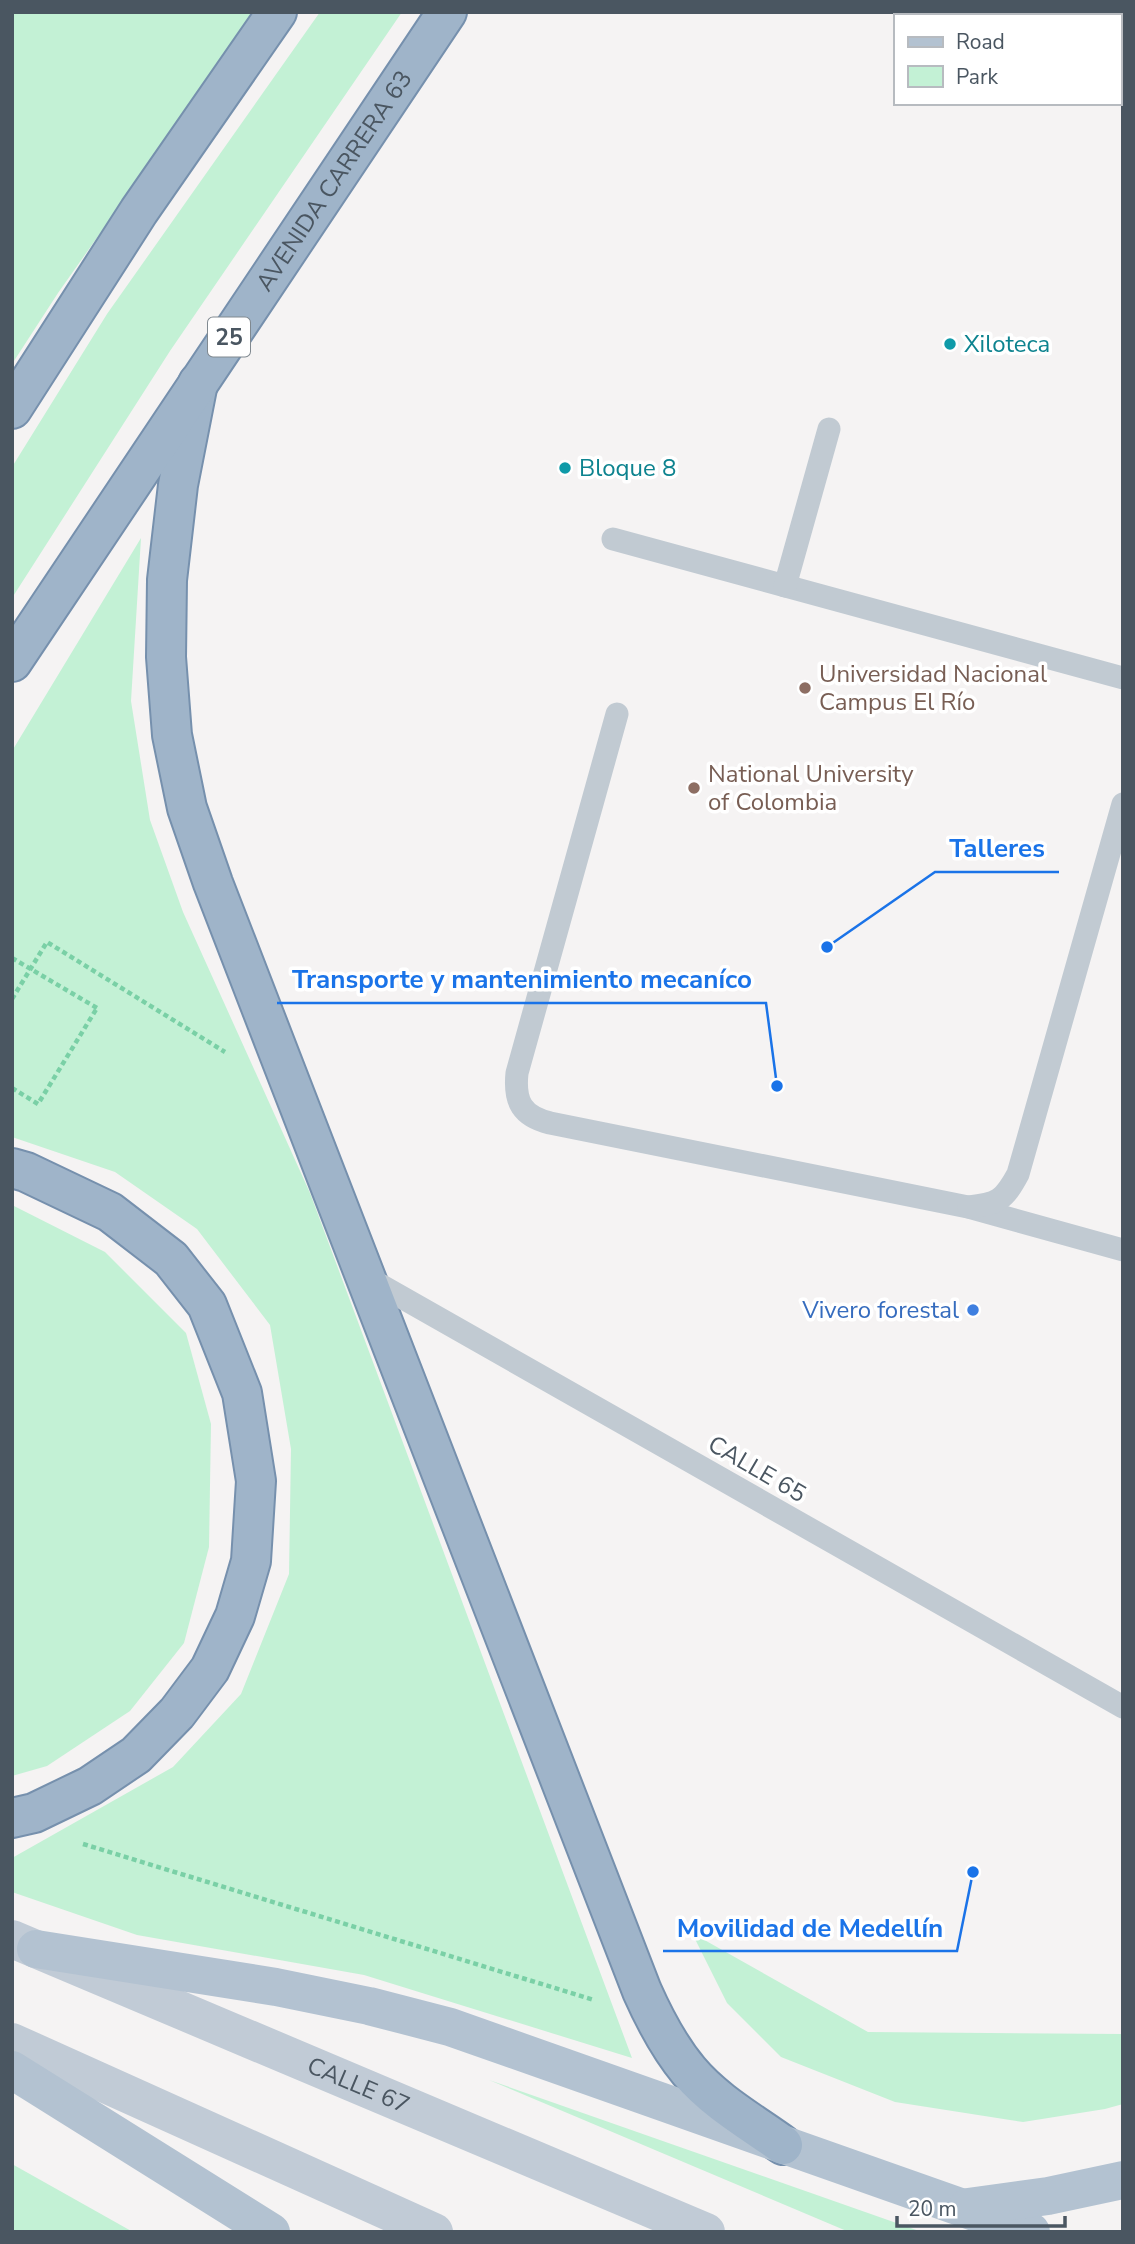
<svg xmlns="http://www.w3.org/2000/svg" width="1135" height="2244" font-family="'Nunito Sans',sans-serif">
  <style>
    .green { fill: #c3f1d5 }
    .lines { fill: none; stroke-linecap: round; stroke-linejoin: round }
    .trunk-casing { stroke: #7690ad; stroke-width: 42 }
    .path { stroke: #7ad0a6; stroke-width: 4.5; stroke-dasharray: 5 3.5; stroke-linecap: butt }
    .service { stroke: #c1cad2; stroke-width: 23 }
    .secondary { stroke: #c1cbd6; stroke-width: 38 }
    .primary { stroke: #b3c2d1; stroke-width: 38 }
    .trunk { stroke: #9fb4c9; stroke-width: 38 }
    .path-bridge { stroke: #7ad0a6; stroke-width: 4.5; stroke-dasharray: 5 3.5; stroke-linecap: butt }
    .culture-dot { fill: #0f9aa8; stroke: #fff; stroke-width: 2.5 }
    .education-dot { fill: #8d6e63; stroke: #fff; stroke-width: 2.5 }
    .shop-dot { fill: #3f7fe0; stroke: #fff; stroke-width: 2.5 }
    .labels { text-anchor: middle; stroke-width: 7; stroke-linejoin: round; paint-order: stroke }
    .shield { fill: #fff; stroke: #808990; stroke-width: 2 }
    .shield-label { font-size: 23px; font-weight: bold; fill: #4a5661 }
    .street-label { font-size: 24px; fill: #4a5661; stroke: #fff }
    .culture-label { font-size: 24px; fill: #0d838f; stroke: #fff; text-anchor: start }
    .education-label { font-size: 24px; fill: #785e54; stroke: #fff; text-anchor: start }
    .shop-label { font-size: 24px; fill: #366cbe; stroke: #fff; text-anchor: end }
    .leader { fill: none; stroke: #1a73e8; stroke-width: 2.5 }
    .callout-dot { fill: #1a73e8; stroke: #fff; stroke-width: 2.5 }
    .callout-label { font-size: 26px; text-anchor: middle; font-weight: bold; fill: #1a73e8; stroke: #fff; stroke-width: 7; stroke-linejoin: round; paint-order: stroke }
  </style>
  <rect width="100%" height="100%" fill="#f5f3f3"/>
  <g class="green">
    <path d="M12,12h244l-198,281 -46,71z"/>
    <path d="M320,12h82l-232,339 -158,247v-131l95,-153z"/>
    <path d="M141,538l-10,163 19,119 33,92 127,281 322,865 -268,-83 -227,-40 -125,-43v-34l161,-91 68,-73 48,-120 2,-125 -21,-124 -73,-96 -82,-57 -103,-35v-386z"/>
    <path d="M12,1205l93,47 81,81 25,91 -2,123 -25,96 -54,68 -83,55 -35,10z"/>
    <path d="M692,1933l176,99 255,2v70l-18,5 -82,13 -128,-20 -114,-45 -54,-54z"/>
    <path d="M489,2080l433,152h-73z"/>
    <path d="M12,2164l121,68h-121z"/>
  </g>
  <g class="lines">
    <g class="trunk-casing">
      <g id="trunk">
        <path d="M198,383l-20,102 -11,95 -1,77 6,78 15,73 26,75 82,212 347,896c12,27 27,56 47,80 25,30 62,51 94,74"/>
        <path d="M12,409l127,-198 138,-199"/>
        <path id="s2" d="M12,662l435,-650"/>
        <path d="M12,1168l14,4 84,40 61,47 36,46 35,88 14,88 -5,80 -16,55 -25,53 -33,44 -41,42 -46,31 -56,27 -22,5"/>
      </g>
    </g>
    <g class="path">
      <path d="M12,999l35,-57 178,110"/>
      <path d="M12,1088l26,16 59,-96"/>
      <path d="M83,1844l511,156"/>
    </g>
    <g class="service">
      <path d="M613,539l510,139"/>
      <path d="M785,586l44,-157"/>
      <path d="M617,714l-100,359c-3,29 5,43 33,50l418,84 155,43"/>
      <path d="M969,1207c29,-3 35,-7 49,-33l105,-370"/>
      <path d="M366,1277l757,430"/>
    </g>
    <g class="secondary">
      <path id="s1" d="M12,1939l694,293"/>
      <path d="M12,2042l422,190"/>
    </g>
    <g class="primary">
      <path d="M36,1949l240,38 93,19 81,21 581,205"/>
      <path d="M12,2070l259,162"/>
      <path d="M968,2207l80,-11 75,-16"/>
    </g>
    <use href="#trunk" class="trunk"/>
    <path class="path-bridge" d="M12,958l85,50"/>
  </g>
  <g class="culture-dot">
    <circle cx="950" cy="344" r="7"/>
    <circle cx="565" cy="468" r="7"/>
  </g>
  <g class="education-dot">
    <circle cx="805" cy="688" r="7"/>
    <circle cx="694" cy="788" r="7"/>
  </g>
  <circle class="shop-dot" cx="973" cy="1310" r="7"/>
  <g class="labels">
    <rect class="shield" x="208" y="317.5" width="42" height="39" rx="5"/>
    <g class="shield-label">
      <text x="229" y="345">25</text>
    </g>
    <g class="street-label">
      <text dy="8" stroke="none"><textPath href="#s2" startOffset="579">AVENIDA CARRERA 63</textPath></text>
      <text transform="translate(757 1469) rotate(30)" y="8">CALLE 65</text>
      <text dy="8" stroke="none"><textPath href="#s1" startOffset="376">CALLE 67</textPath></text>
    </g>
    <g class="culture-label">
      <text x="964" y="352">Xiloteca</text>
      <text x="579" y="476">Bloque 8</text>
    </g>
    <g class="education-label">
      <text x="819" y="682">Universidad Nacional<tspan x="819" dy="28">Campus El Río</tspan></text>
      <text x="708" y="782">National University<tspan x="708" dy="28">of Colombia</tspan></text>
    </g>
    <g class="shop-label">
      <text x="959" y="1318">Vivero forestal</text>
    </g>
  </g>
  <path class="leader" d="M827 947L935 872H1059M777 1086L766 1003H277M973 1872L957 1951H663"/>
  <g class="callout-dot">
    <circle cx="827" cy="947" r="7"/>
    <circle cx="777" cy="1086" r="7"/>
    <circle cx="973" cy="1872" r="7"/>
  </g>
  <g class="callout-label">
    <text x="997" y="857">Talleres</text>
    <text x="522" y="988">Transporte y mantenimiento mecaníco</text>
    <text x="810" y="1937">Movilidad de Medellín</text>
  </g>
  <rect width="1135" height="2244" fill="none" stroke="#4a5661" stroke-width="28"/>
  <rect x="894" y="14" width="228" height="91" fill="#ffffff" stroke="#b7bbc0" stroke-width="2"/>
  <rect x="908" y="37" width="35" height="10" fill="#b3c2d1" stroke="#b7bbc0" stroke-width="2"/>
  <text x="956" y="49" font-size="21" fill="#4a5661">Road</text>
  <rect x="908" y="66" width="35" height="21" fill="#c3f1d5" stroke="#b7bbc0" stroke-width="2"/>
  <text x="956" y="84" font-size="21" fill="#4a5661">Park</text>
  <path d="M897 2216v10h168v-10" fill="none" stroke="#4a5661" stroke-width="3.5"/>
  <text x="908" y="2216" font-size="21" fill="#4a5661" stroke="#ffffff" stroke-width="5" paint-order="stroke">20 m</text>
</svg>
